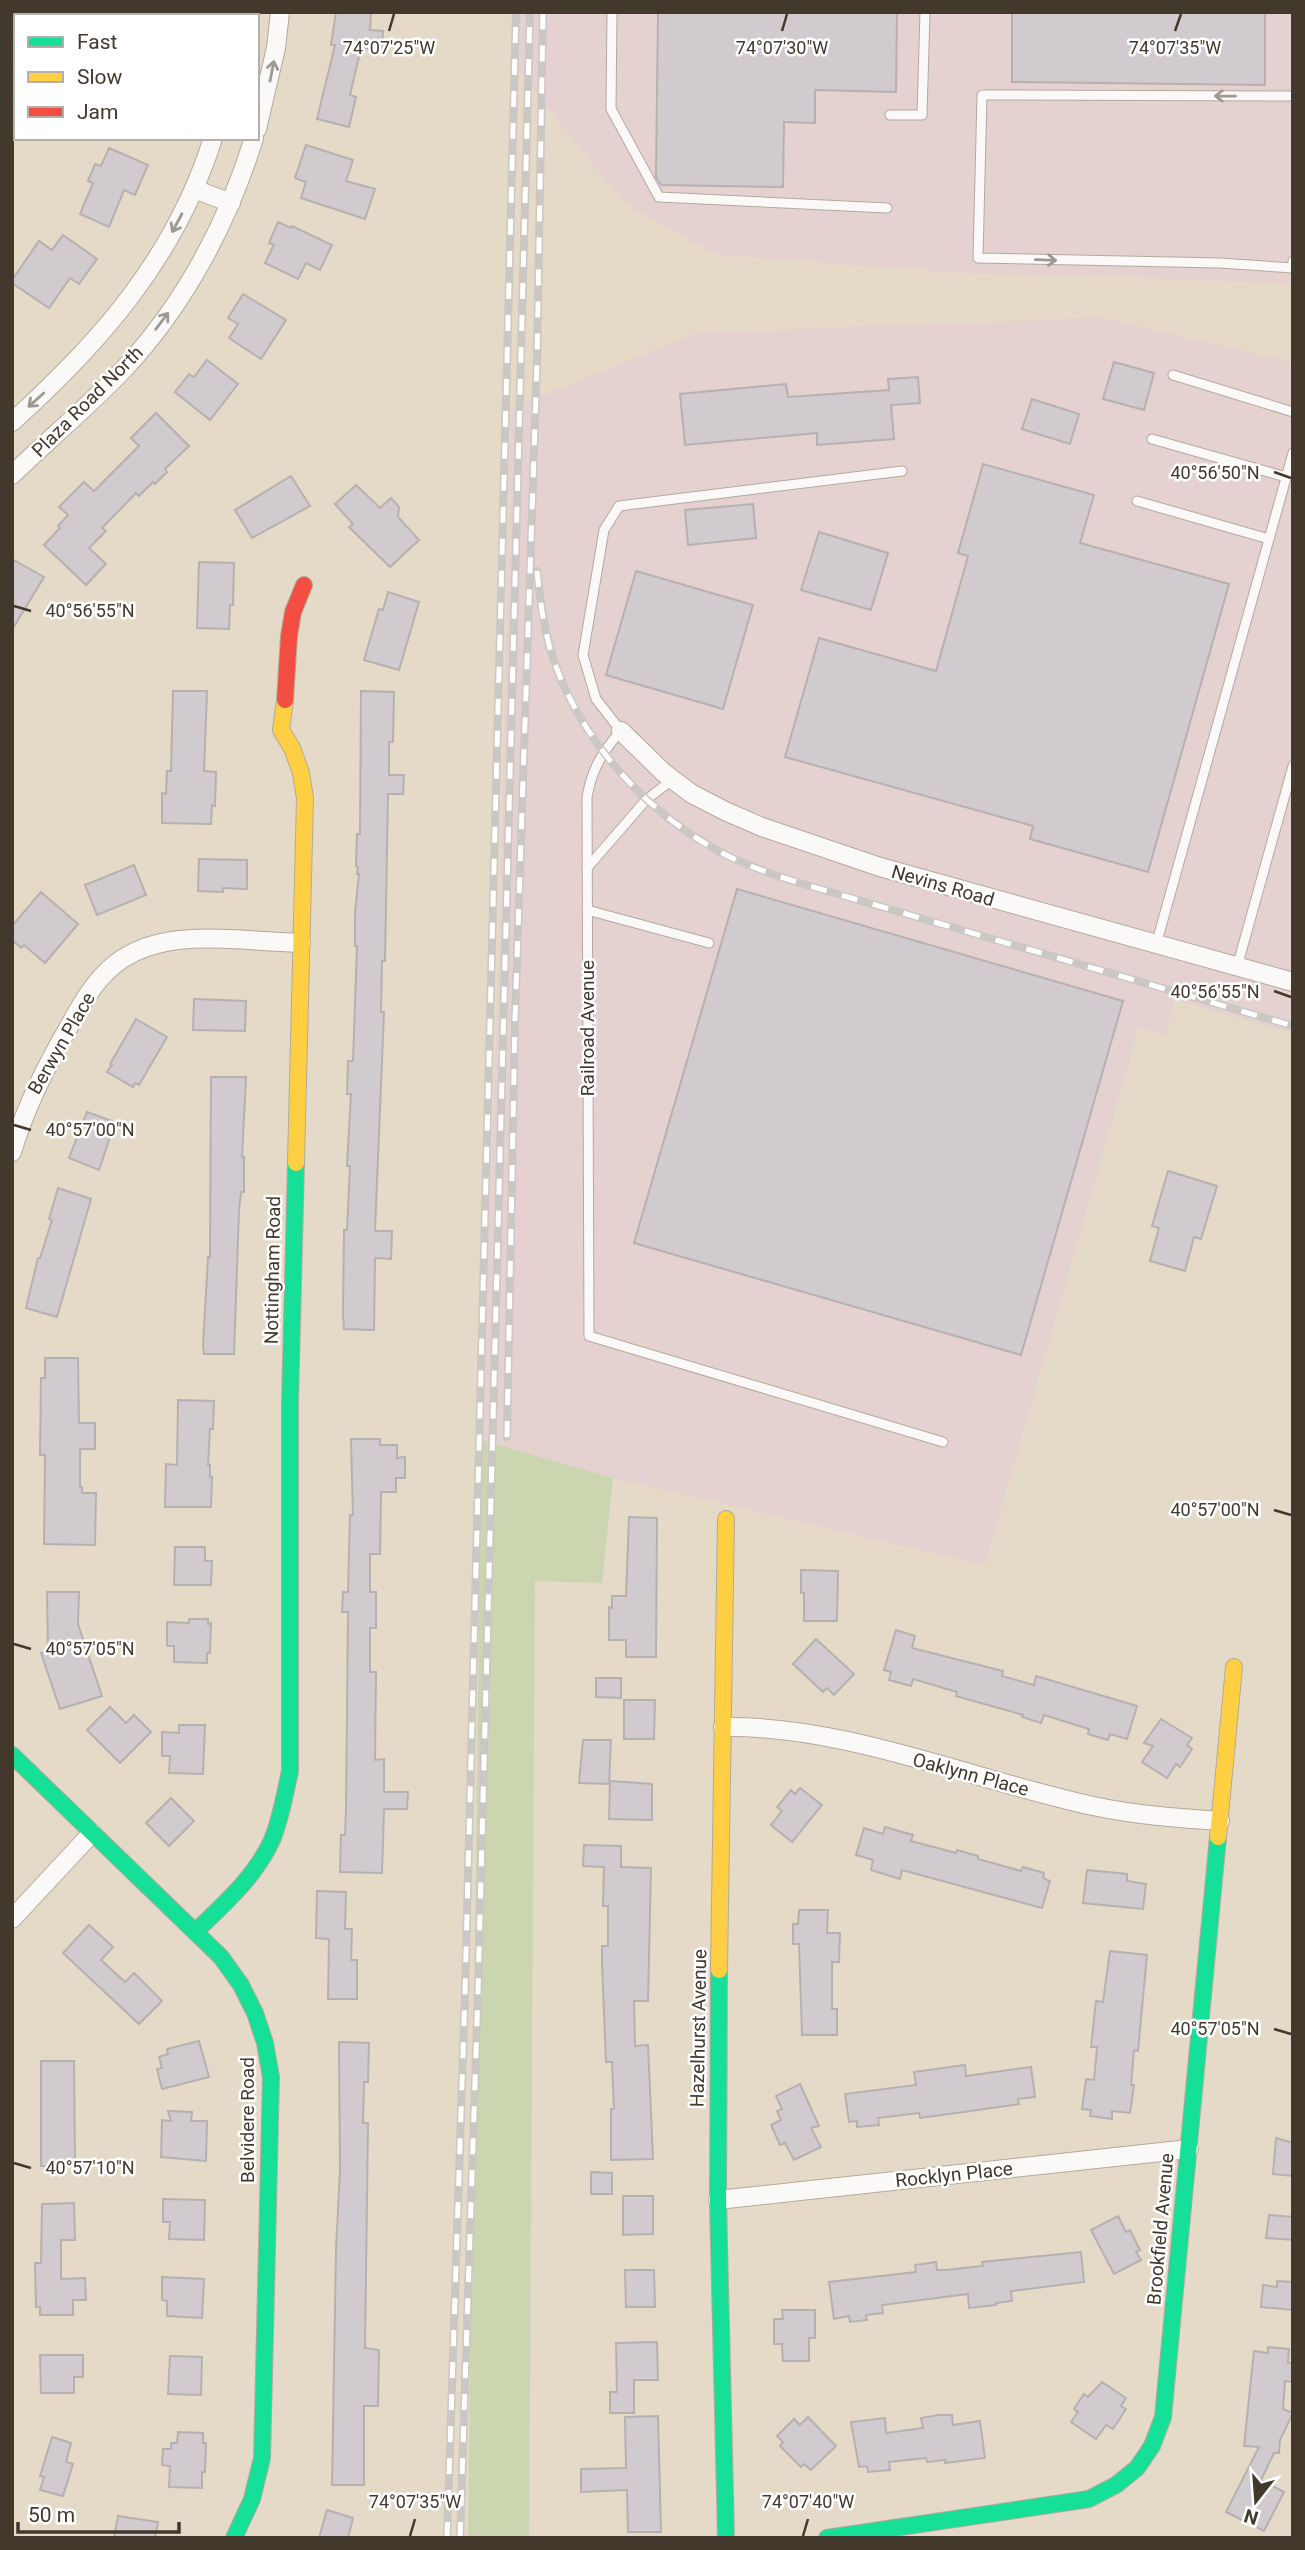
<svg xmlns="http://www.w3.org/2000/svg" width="1305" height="2550" font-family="Roboto,sans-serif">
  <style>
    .industrial { fill: #e5d2d0 }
    .green { fill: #cbd6b0 }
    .building { fill: #d1cbd0; stroke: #b6b1af; stroke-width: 2 }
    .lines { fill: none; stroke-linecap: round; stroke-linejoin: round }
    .lane-casing { stroke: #b3a99c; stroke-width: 11 }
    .street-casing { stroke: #b3a99c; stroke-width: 20 }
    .fast-casing { stroke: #b3a99c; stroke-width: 18 }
    .slow-casing { stroke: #b3a99c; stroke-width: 18 }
    .jam-casing { stroke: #b3a99c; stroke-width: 18 }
    .lane { stroke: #fbf9f7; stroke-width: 9 }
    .street { stroke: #fbf9f7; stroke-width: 18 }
    .fast { stroke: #16e098; stroke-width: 16 }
    .slow { stroke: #ffcf43; stroke-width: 16 }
    .jam { stroke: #f24e42; stroke-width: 16 }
    .rail-casing { stroke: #cbc7c2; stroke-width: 8 }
    .rail { stroke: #fff; stroke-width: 5; stroke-dasharray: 16; stroke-linecap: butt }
    .oneway { stroke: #9e9892 }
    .ticks { fill: none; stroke: #42382c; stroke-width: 2.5 }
    .labels { text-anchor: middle; stroke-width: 5; stroke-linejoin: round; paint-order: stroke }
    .street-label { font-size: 19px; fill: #42382c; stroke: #fff }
    .ticks-label { font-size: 18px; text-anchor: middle; fill: #42382c; stroke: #fff; stroke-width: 5; stroke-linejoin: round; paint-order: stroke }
  </style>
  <rect width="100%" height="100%" fill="#e5d9c8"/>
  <g class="industrial">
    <path d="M520,12h773v271l-343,-11 -236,-18 -90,-51 -106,-133z"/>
    <path d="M1101,318l192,44v671l-118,-33 -10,35 -26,-7 -154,537 -372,-87 -132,-38 18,-483 12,-548 185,-76z"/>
  </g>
  <path class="green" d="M481,1440l132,38 -11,105 -67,-2 -6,957h-61z"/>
  <g class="building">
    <path d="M336,12h35l-1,18 13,1 -1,19 -21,-2 -11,47 6,2 -7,30 -32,-8 18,-74h-4z"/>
    <path d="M658,12h239l-1,80 -81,-2v33l-31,-1 -1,65 -122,-2 -5,-8z"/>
    <path d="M1012,12h253v73l-253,-3z"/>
    <path d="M306,145l47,15 -7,21 29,8 -10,30 -64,-21 5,-16 -11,-4z"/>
    <path d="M109,148l39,17 -13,30 -11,-5 -15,37 -29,-13 13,-31 -5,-2 7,-17 6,2z"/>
    <path d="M278,222l13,6 1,-2 40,19 -12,25 -14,-7 -8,16 -33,-16 9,-18 -5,-2z"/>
    <path d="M63,235l34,24 -18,25 -9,-6 -21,30 -37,-25v-3l27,-39 13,9z"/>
    <path d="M243,294l43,26 -25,39 -32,-21 9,-14 -10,-6z"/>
    <path d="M207,360l31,24 -28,36 -35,-28 14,-18 5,3z"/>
    <path d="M1114,362l40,11 -10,37 -41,-11z"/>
    <path d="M918,377l2,26 -29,2 3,34 -77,6v-12l-132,12 -5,-51 106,-10 2,13 101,-7 -1,-11z"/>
    <path d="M1032,399l47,15 -9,30 -48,-15z"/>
    <path d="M156,413l33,33 -24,23 2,3 -12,12 -2,-2 -14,14 -3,-3 -34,35 4,3 -17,17 17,16 -20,21 -42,-40 16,-17 -2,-2 10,-11 -9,-8 25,-25 10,9 45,-45 -8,-8z"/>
    <path d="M983,464l111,31 -14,48 149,41 -81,288 -118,-33 3,-13 -248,-69 34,-119 117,33 32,-115 -10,-3z"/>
    <path d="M291,476l19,30 -58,32 -17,-28z"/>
    <path d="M356,485l24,23 11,-10 8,9 -1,10 21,23 -29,27 -41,-40 4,-3 -18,-20z"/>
    <path d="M753,504l3,34 -68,7 -3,-35z"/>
    <path d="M819,532l69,21 -17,57 -70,-20z"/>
    <path d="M12,559l32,18 -32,53z"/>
    <path d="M199,562l35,1 -1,42h-3l-1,24 -32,-1z"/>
    <path d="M636,571l117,34 -30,104 -117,-34z"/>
    <path d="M388,592l31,10 -20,68 -35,-10 15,-51 4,1z"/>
    <path d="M173,691h34l-3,80 12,1 -1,34 -3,-1 -1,19 -49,-1v-30l4,1 1,-23h4z"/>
    <path d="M361,691l33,1 -1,50h-4v33h15l-1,19h-15l-3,167h-3l-1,51h3l-1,24 -8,195h17l-1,28 -16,-1 -1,72 -30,-1 -1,-15 1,-84h3l3,-64h-3l4,-72h-4l1,-33h5l4,-115h-2v-33l4,-39h-2l1,-7 -2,-1 1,-32h3z"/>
    <path d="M199,859l48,1v29l-24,-1v4l-25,-1z"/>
    <path d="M134,865l12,30 -49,20 -12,-30z"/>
    <path d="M737,889l386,112 -102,354 -387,-112z"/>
    <path d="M41,892l37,32 -33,39 -21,-18 -3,3 -9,-8v-14z"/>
    <path d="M194,999l52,2 -1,30 -52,-1z"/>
    <path d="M136,1019l31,18 -28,48 -4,-2 -2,4 -26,-15 5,-7 -2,-1z"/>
    <path d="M211,1077h35l-4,80h2v35h-3l-2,18 -5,144h-30l-1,-8 5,-89h2z"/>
    <path d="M87,1112l28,10 -16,48 -30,-12z"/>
    <path d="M1168,1171l49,15 -16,53 -7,-2 -9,34 -35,-10 9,-33 -7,-2z"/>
    <path d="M58,1188l33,11 -34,118 -31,-9 12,-50h2l12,-38 -3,-1z"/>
    <path d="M45,1358h33l1,65h16v26h-15v38h2v6h14l-1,52 -51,-1 1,-89h-5l1,-77h4z"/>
    <path d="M178,1400l36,1 -1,28h-3l-2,36h2v12h2l-1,30h-46l1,-43 11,1z"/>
    <path d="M351,1439h29v6h17v13l8,-1v21h-9v14h-15l-1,62h-10v38h6v36h-6v44h6l-1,88 9,-1v33h24l-1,17h-23l-2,64 -42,-1 1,-37h4l1,-27 2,-196h-6l1,-20h5l2,-77h3z"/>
    <path d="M629,1517l28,1 -1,139h-30v-17h-17v-33l3,1v-12h14z"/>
    <path d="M175,1547h30v14h7l-1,24h-37z"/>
    <path d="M801,1570l37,1 -1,50h-33v-28h-3z"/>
    <path d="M47,1592h32l-1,32 24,72 -42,13 -19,-56 7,-2z"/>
    <path d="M189,1619h19v5l3,-1 -1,30h-3v10l-33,-1v-16h-7v-24l22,1z"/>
    <path d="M896,1630l19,6 -3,12 91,23 -1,5 32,9 2,-9 101,30 -10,33 -17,-5 -2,6 -20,-6 1,-5 -45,-14 -3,8 -19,-6 1,-2 -67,-19 1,-4 -44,-13 -2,7 -22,-6 2,-8 -7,-2z"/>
    <path d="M816,1639l38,35 -20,21 -7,-7 -4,4 -30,-28z"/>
    <path d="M596,1678h25v20l-25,-1z"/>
    <path d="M624,1700h31l-1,39h-30z"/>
    <path d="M110,1707l16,16 8,-8 17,17 -31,31 -33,-33z"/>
    <path d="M1161,1719l31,19 -5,7 5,4 -12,18 -4,-3 -9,14 -25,-16 11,-16 -9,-3z"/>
    <path d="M179,1725h26l-2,49 -34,-1 1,-17h-8v-24l17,1z"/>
    <path d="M583,1740h28l-2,44 -30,-1z"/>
    <path d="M610,1781l42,3v36l-43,-1z"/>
    <path d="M800,1788l22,17 -30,37 -21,-17 11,-14 -5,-4 14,-17 4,4z"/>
    <path d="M171,1798l23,23 -25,25 -23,-23z"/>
    <path d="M885,1827l28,8 -2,6 45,12 1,-3 21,6v3l43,12 2,-4 21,6 -1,5 7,3 -8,27 -140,-38 -2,9 -29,-9 2,-10 -17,-5 8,-27 19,6z"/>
    <path d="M584,1845l37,1v21l30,1 -3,133h-14l1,45 13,-1 5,114 -42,1v-51h3l-2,-47h-6l-4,-99v-17h6v-40h-5l1,-39 -21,-1z"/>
    <path d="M1087,1870l40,4v7l19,3 -3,25 -60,-6z"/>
    <path d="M317,1891l29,1 -1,37h7l-1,31h6v39h-29l1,-60 -13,-1z"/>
    <path d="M799,1910h29l-1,23h13l-1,29h-7v47h5v26h-35l-3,-91h-6v-20h5z"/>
    <path d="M89,1925l24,22 -12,13 24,22 9,-9 28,28 -23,23 -76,-71z"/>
    <path d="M1110,1951l37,4 -9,96 -4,-1 -3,35h3l-4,28 -18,-2v8l-22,-3 1,-6 -9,-1 4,-30 8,1 3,-33h-6l5,-46 7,1z"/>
    <path d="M199,2041l10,36 -47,12 -5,-20 5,-1 -3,-11 9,-3 -1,-5z"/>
    <path d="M339,2042l30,1 -1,39h-4l-1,41h5l-3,225 14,2 -1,56h-14v79h-32l4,-236 4,-78z"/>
    <path d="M41,2061h33l1,105h-34z"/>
    <path d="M965,2065l1,11 65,-9 4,30 -17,2 1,5 -48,7 -51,7 -1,-5 -41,5 1,7 -22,2v-6l-8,1 -4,-28 71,-9 -2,-13z"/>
    <path d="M800,2084l19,42 -8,2 10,19 -27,13 -9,-17 -5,2 -9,-20 10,-5 -4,-9 5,-2 -6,-13z"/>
    <path d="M168,2111l24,1 -1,9h16l-1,40 -45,-4 1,-37 9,1z"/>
    <path d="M1276,2138l17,5v33l-20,-2z"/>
    <path d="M591,2172l21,1v21h-21z"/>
    <path d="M623,2196h30v38l-30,1z"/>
    <path d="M163,2199l42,1 -1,40 -35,-1 1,-17h-7z"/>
    <path d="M74,2203l1,37h-14v39l24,-1 1,22h-13v15h-33v-8h-4l-1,-44h6l1,-59z"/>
    <path d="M1269,2215l24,2v23l-27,-2z"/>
    <path d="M1118,2216l8,16 4,-2 10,20 -4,2 5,8 -27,14 -23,-44z"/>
    <path d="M1081,2252l3,30 -73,9 1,10 -16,2v2l-27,3 -1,-14 -86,11 1,8 -17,2 1,5 -17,2 -1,-6 -15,3 -5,-37 87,-10 -1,-7 21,-3 1,8h9l37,-4 -1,-4z"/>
    <path d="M625,2270h29l1,37h-29z"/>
    <path d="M162,2277l42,2 -2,39 -35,-2v-15l-5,-1z"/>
    <path d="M1277,2281l16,1v28l-32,-3 2,-22 14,2z"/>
    <path d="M782,2310h33v28h-6v23h-26l-1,-17h-8v-25h9z"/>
    <path d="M657,2342l1,38h-24v33h-24v-21h7l-1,-49z"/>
    <path d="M1268,2347l21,2 -1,14h5v19l-8,-1 -2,28 10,4 -13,27 -1,13h-5l-13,27 23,12 -20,39 -38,-19 33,-65 -15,-1 10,-95 14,2z"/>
    <path d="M40,2355h43v22h-9v16h-33z"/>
    <path d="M170,2356l32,1 -1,38 -33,-1z"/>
    <path d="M1102,2382l24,16 -5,8 5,3 -13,20 -7,-4 -10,14 -25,-17 7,-10 -4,-3 10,-15 4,3z"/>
    <path d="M939,2415h13l1,10 27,-4 5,37 -40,5v-3l-18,2 -1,-4 -37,4 1,8 -22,2 -1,-6 -8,1 -8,-45 34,-4 1,15 37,-5 -2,-10z"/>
    <path d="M658,2416l3,116h-33l-1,-42 -46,2v-23l45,-1 -1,-51z"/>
    <path d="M808,2417l28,29 -25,24 -7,-6 -3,3 -21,-21 3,-4 -6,-6 17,-17 6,6z"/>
    <path d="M178,2432l25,1v10h3l-1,29h-3v16l-33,-1 1,-21 -8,-1 1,-16h8v-6h6z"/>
    <path d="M52,2437l19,6 -5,19 7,2 -10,32 -23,-6 4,-13 -4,-1z"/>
    <path d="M327,2510l26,8 -5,20h-29z"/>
    <path d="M118,2516l40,6 -3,16h-41z"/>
  </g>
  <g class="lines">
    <g class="lane-casing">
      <g id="lane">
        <path d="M612,12l-1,97 48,88 228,11"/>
        <path d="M1293,96l-311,-1 -4,163 242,5 73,5v-7"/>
        <path d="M890,115h32l3,-103"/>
        <path d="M1173,375l120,37"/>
        <path d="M1152,439l134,38"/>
        <path d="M902,471l-283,35 -15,24 -21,125 13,44 25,32c-19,21 -29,38 -34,66l2,539 354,106"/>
        <path d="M1137,501l132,38"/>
        <path d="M587,868l59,-68 27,-21"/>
        <path d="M587,910l122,33"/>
        <path d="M1156,945l137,-492"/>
        <path d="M1237,967l56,-201"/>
      </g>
    </g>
    <g class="street-casing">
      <g id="street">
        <path d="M241,16v-4"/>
        <path d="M257,129l19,-81 4,-36"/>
        <path d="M194,189l37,14"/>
        <path d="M12,422c90,-81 164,-166 201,-284"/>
        <path d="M12,475c37,-36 77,-69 112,-106 61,-65 104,-147 130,-231"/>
        <path d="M621,731l43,42 28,21 33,17 37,16 118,40 413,115"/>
        <path d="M12,1152c13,-44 32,-82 55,-122 13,-23 26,-48 47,-65 12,-10 27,-17 43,-21 41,-11 101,-2 144,-1"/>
        <path d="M723,1727c122,-2 250,53 370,79 42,9 84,12 127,15"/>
        <path d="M12,1919l80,-86"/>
        <path d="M718,2200l471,-51"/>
      </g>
    </g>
    <g class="fast-casing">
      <g id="fast">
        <path d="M12,1755l209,202 20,28 14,28 10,30 6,34 -9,381 -10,41 -18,39"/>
        <path d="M195,1932c29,-28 60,-55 77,-92 9,-22 13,-46 18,-69v-370l6,-238"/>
        <path d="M719,1970l-1,230 8,338"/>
        <path d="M827,2538l262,-39 27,-14 21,-17 15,-22 11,-29 55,-580"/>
      </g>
    </g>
    <g class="slow-casing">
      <g id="slow">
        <path d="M285,700l-4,30 11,18 9,25 4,25 -9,365"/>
        <path d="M1218,1837l16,-170"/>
        <path d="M719,1970l7,-451"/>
      </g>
    </g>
    <g class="jam-casing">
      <path id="jam" d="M285,700l4,-64 4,-24 11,-27"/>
    </g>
    <use href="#lane" class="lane"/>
    <use href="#street" class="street"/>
    <use href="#fast" class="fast"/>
    <use href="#slow" class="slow"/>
    <use href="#jam" class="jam"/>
    <g class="rail-casing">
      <g id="rail">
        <path d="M537,571c3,30 7,61 17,90 29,83 96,156 174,195 24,12 50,20 75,28l490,142"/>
        <path d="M507,1437l8,-417 22,-657 6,-351"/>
        <path d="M447,2538l18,-546 51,-1980"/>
        <path d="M460,2538l18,-547 52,-1979"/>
      </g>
    </g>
    <use href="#rail" class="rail"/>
  </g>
  <defs><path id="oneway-shaft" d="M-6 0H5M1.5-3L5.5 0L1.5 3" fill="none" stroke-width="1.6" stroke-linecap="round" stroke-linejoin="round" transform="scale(1.75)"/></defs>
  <g class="oneway">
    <use href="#oneway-shaft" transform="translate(272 71) rotate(-79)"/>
    <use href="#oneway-shaft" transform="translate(1225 96) rotate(-179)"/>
    <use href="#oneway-shaft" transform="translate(177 223) rotate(118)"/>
    <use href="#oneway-shaft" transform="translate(1046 260) rotate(2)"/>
    <use href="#oneway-shaft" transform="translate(162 321) rotate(-53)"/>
    <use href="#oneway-shaft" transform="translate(36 400) rotate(138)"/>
  </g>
  <path class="ticks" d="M389,31l5,-17M782,31l5,-17M1175,31l6,-17M1274,472l17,6M14,606l17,5M1274,991l17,6M14,1125l17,5M1274,1510l17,5M14,1644l17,5M1274,2029l17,5M14,2163l17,5M410,2536l5,-17M803,2536l5,-17"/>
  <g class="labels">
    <g class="street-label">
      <text transform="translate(87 401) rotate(-45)" y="7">Plaza Road North</text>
      <text transform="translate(943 885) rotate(16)" y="7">Nevins Road</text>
      <text transform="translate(587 1028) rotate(-90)" y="7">Railroad Avenue</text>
      <text transform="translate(61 1043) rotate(-60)" y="7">Berwyn Place</text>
      <text transform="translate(272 1270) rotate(-89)" y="7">Nottingham Road</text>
      <text transform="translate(971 1774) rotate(15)" y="7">Oaklynn Place</text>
      <text transform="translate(698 2028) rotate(-89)" y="7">Hazelhurst Avenue</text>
      <text transform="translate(247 2120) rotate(-90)" y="7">Belvidere Road</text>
      <text transform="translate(954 2174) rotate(-6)" y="7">Rocklyn Place</text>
      <text transform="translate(1160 2229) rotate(-85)" y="7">Brookfield Avenue</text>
    </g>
  </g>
  <g class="ticks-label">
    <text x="389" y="54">74°07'25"W</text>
    <text x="782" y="54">74°07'30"W</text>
    <text x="1175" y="54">74°07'35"W</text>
    <text x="1215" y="479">40°56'50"N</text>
    <text x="90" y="617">40°56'55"N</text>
    <text x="1215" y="998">40°56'55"N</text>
    <text x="90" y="1136">40°57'00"N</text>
    <text x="1215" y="1516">40°57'00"N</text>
    <text x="90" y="1655">40°57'05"N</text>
    <text x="1215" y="2035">40°57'05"N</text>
    <text x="90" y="2174">40°57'10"N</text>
    <text x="415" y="2508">74°07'35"W</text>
    <text x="808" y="2508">74°07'40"W</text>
  </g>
  <rect width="1305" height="2550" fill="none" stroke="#42382c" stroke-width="28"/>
  <rect x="14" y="14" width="245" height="126" fill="#ffffff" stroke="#b3afab" stroke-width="2"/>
  <rect x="28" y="37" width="35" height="10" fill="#16e098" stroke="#b3afab" stroke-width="2"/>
  <text x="77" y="49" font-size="21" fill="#42382c">Fast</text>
  <rect x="28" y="72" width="35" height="10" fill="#ffcf43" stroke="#b3afab" stroke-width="2"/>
  <text x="77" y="84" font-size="21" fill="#42382c">Slow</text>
  <rect x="28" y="107" width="35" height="10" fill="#f24e42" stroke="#b3afab" stroke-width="2"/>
  <text x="77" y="119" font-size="21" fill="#42382c">Jam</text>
  <g transform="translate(1256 2501) rotate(197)" stroke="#ffffff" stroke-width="5" paint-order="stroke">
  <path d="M0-5L12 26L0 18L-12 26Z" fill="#42382c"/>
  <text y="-10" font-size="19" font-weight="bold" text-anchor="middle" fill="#42382c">N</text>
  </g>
  <path d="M18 2522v10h161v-10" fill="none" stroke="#42382c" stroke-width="3.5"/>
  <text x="28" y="2522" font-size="21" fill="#42382c" stroke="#ffffff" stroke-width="5" paint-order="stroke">50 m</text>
</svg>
